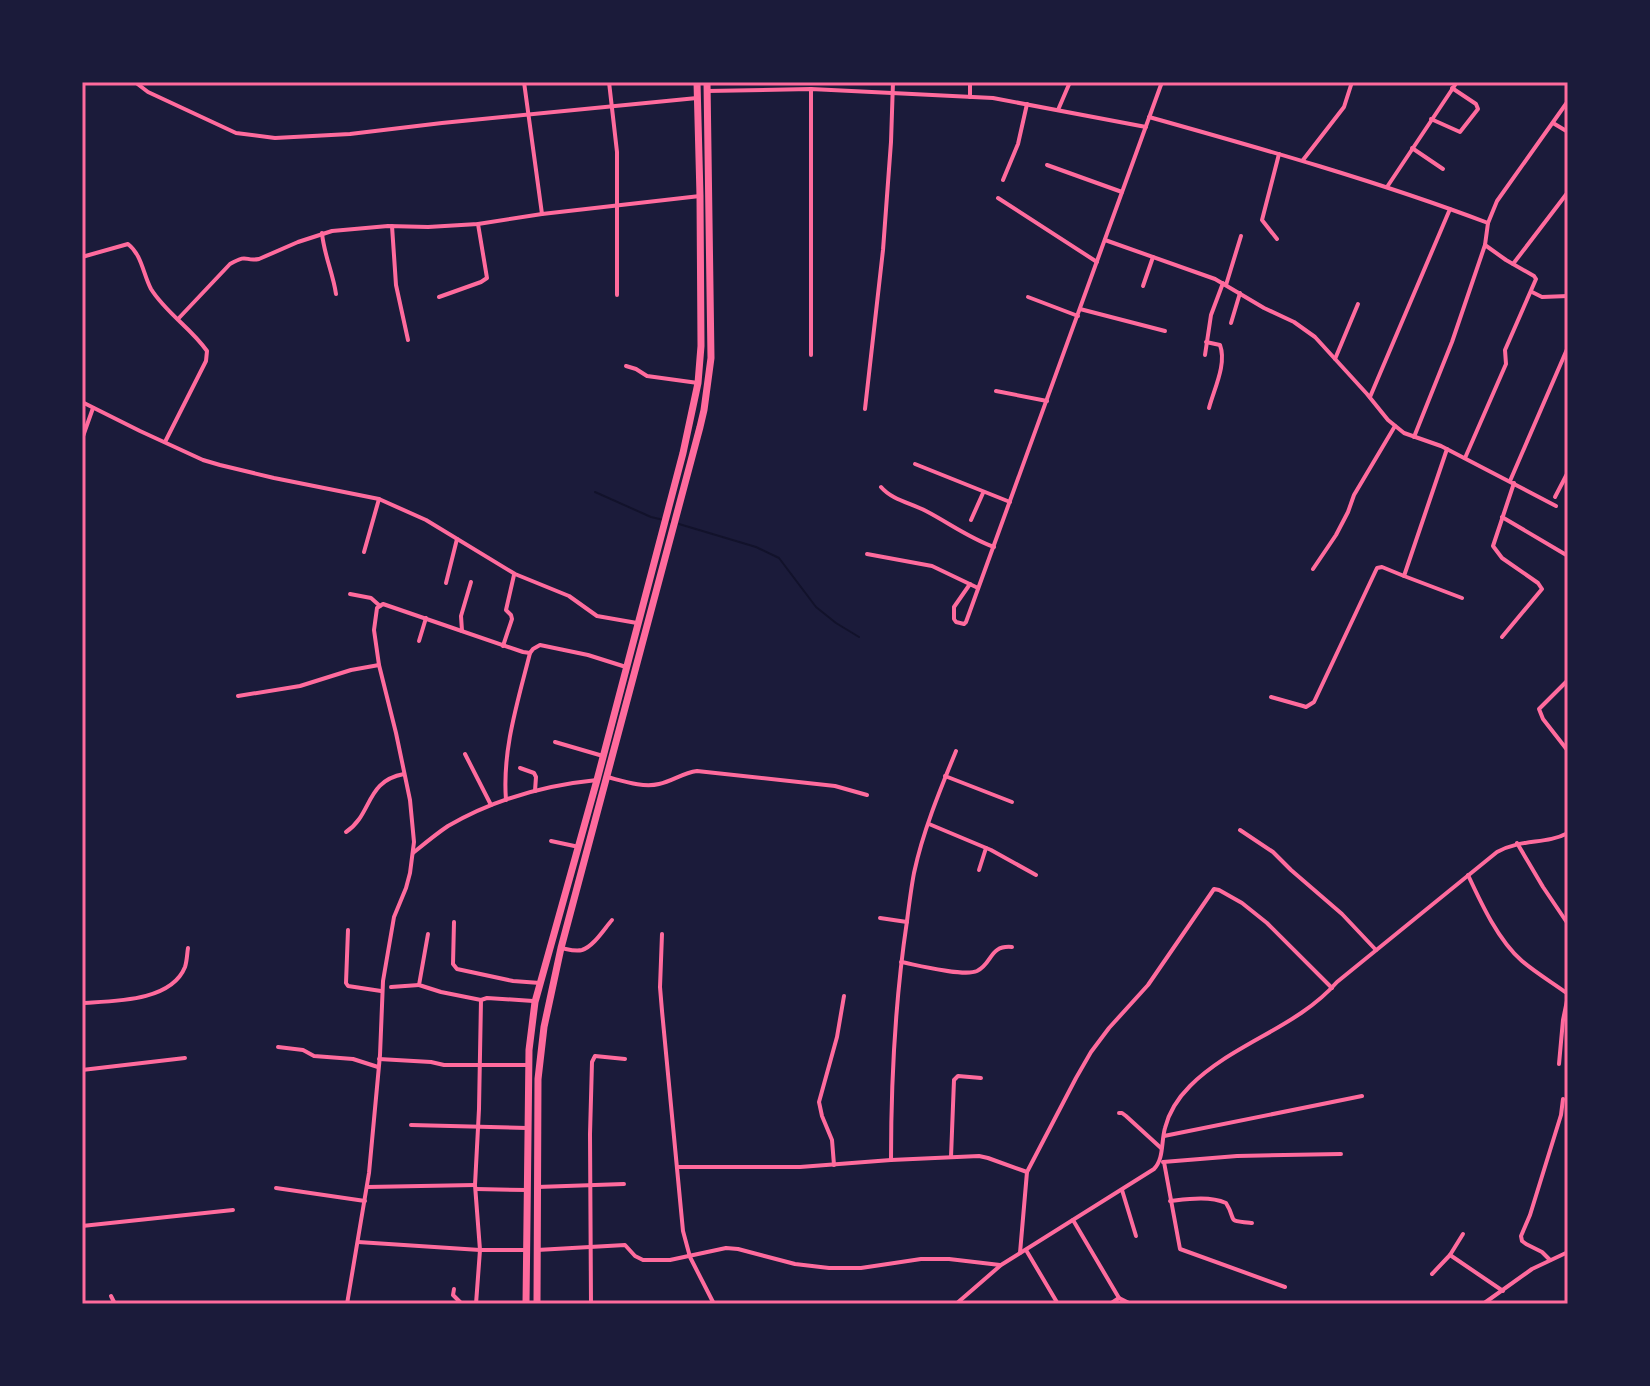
<svg xmlns="http://www.w3.org/2000/svg" width="1650" height="1386" font-family="'Times New Roman',serif">
  <style>
    .lines { fill: none; stroke-linecap: round; stroke-linejoin: round }
    .stream { stroke: #12122b; stroke-width: 2 }
    .minor { stroke: #ff6b9d; stroke-width: 4 }
    .trunk { stroke: #ff6b9d; stroke-width: 7 }
    .neatline { fill: none; stroke: #ff6b9d; stroke-width: 3 }
  </style>
  <rect width="100%" height="100%" fill="#1b1b3a"/>
  <g class="lines">
    <g class="stream">
      <path d="M595,492l56,25 21,5"/>
      <path d="M679,524l77,23 23,11 37,49 20,16 23,14"/>
    </g>
    <g class="minor">
      <path d="M135,82l13,10 88,41 39,5 75,-4 92,-11 255,-25"/>
      <path d="M524,82l18,132"/>
      <path d="M609,82l8,70v143"/>
      <path d="M970,82v15"/>
      <path d="M811,89v266"/>
      <path d="M707,91l104,-2 182,9 153,29"/>
      <path d="M1058,110l12,-28"/>
      <path d="M1149,117c114,32 228,64 339,106"/>
      <path d="M1431,119l29,13 18,-23 -2,-5 -24,-16"/>
      <path d="M1553,123l15,9"/>
      <path d="M1412,148l31,21"/>
      <path d="M1303,160l41,-53 8,-25"/>
      <path d="M1047,165l75,27"/>
      <path d="M1003,180l15,-36 9,-40"/>
      <path d="M1387,187l70,-105"/>
      <path d="M998,198l99,64"/>
      <path d="M392,226l4,59 12,55"/>
      <path d="M322,233c2,22 11,40 14,61"/>
      <path d="M1277,239l-15,-19 17,-66"/>
      <path d="M1105,240l110,39 49,29 30,14 21,15 52,57 21,26 16,13 37,13 115,60"/>
      <path d="M82,257l46,-13c14,11 15,30 23,45 15,24 40,39 56,62l-1,10 -41,81"/>
      <path d="M1513,264l55,-72"/>
      <path d="M1226,285l15,-49"/>
      <path d="M1143,286l10,-29"/>
      <path d="M1532,292l10,5 26,-1"/>
      <path d="M439,297l42,-15 6,-4 -9,-54"/>
      <path d="M1028,297l50,19"/>
      <path d="M1080,309l85,22"/>
      <path d="M178,319l52,-55c19,-11 14,-2 29,-5l39,-17 34,-11 56,-5 40,1 50,-3 64,-10 158,-18"/>
      <path d="M1231,323l9,-30"/>
      <path d="M1206,342l14,3c7,19 -6,44 -11,63"/>
      <path d="M1205,355l6,-40 12,-32"/>
      <path d="M1335,359l23,-55"/>
      <path d="M626,366l10,3 11,7 51,7"/>
      <path d="M996,391l51,10"/>
      <path d="M1370,397l80,-188"/>
      <path d="M82,402l58,29 63,29 17,5 54,13 105,21 47,21 89,54 54,22 28,20 40,7"/>
      <path d="M865,409l18,-159 8,-108 2,-60"/>
      <path d="M1414,437l38,-95 33,-97"/>
      <path d="M82,439l11,-31"/>
      <path d="M1447,449l-43,127 58,22"/>
      <path d="M1465,458l41,-94 -1,-14 31,-71 -2,-3 -28,-16 -21,-15 3,-22 9,-22 71,-100"/>
      <path d="M915,464l95,38"/>
      <path d="M1510,481l58,-134"/>
      <path d="M881,487c11,13 30,16 45,24 23,12 43,27 68,36"/>
      <path d="M1555,497l13,-25"/>
      <path d="M1502,517l66,39"/>
      <path d="M971,520l12,-27"/>
      <path d="M364,552l15,-53"/>
      <path d="M867,554l65,12 46,22"/>
      <path d="M1313,569l23,-34 12,-23 6,-17 41,-69"/>
      <path d="M446,583l11,-44"/>
      <path d="M970,584l-16,23v12l2,3 8,2 2,-2 196,-540"/>
      <path d="M350,594l21,4 9,8"/>
      <path d="M462,631l-1,-15 10,-34"/>
      <path d="M1502,637l40,-48 -4,-6 -36,-25 -9,-12 21,-63"/>
      <path d="M419,641l7,-23"/>
      <path d="M503,646l9,-27 -1,-4 -5,-5 8,-35"/>
      <path d="M1568,680l-29,29 4,10 25,32"/>
      <path d="M238,696l62,-10 51,-16 28,-5"/>
      <path d="M1271,697l32,9 3,1 8,-5 63,-134 5,-1 22,9"/>
      <path d="M555,742l48,14"/>
      <path d="M465,754l26,51"/>
      <path d="M520,768l14,5 2,4 -1,14"/>
      <path d="M945,776l67,26"/>
      <path d="M607,777c16,4 36,11 52,7 14,-3 23,-11 38,-13l138,15 32,9"/>
      <path d="M506,800c-4,-50 12,-99 24,-147"/>
      <path d="M929,824l62,26 45,25"/>
      <path d="M1240,830l33,22 18,18 51,44 34,36"/>
      <path d="M346,832c27,-18 19,-51 58,-58"/>
      <path d="M551,841l28,6"/>
      <path d="M1517,843l26,44 25,37"/>
      <path d="M413,853c11,-9 23,-19 35,-27 45,-26 98,-41 149,-46"/>
      <path d="M979,870l7,-22"/>
      <path d="M1468,875c13,28 30,65 54,86 14,12 31,22 46,33"/>
      <path d="M880,918l27,4"/>
      <path d="M454,922l-1,42 4,5 56,12 27,2"/>
      <path d="M348,930l-2,53 2,3 33,5"/>
      <path d="M428,934l-9,51 22,7 40,8"/>
      <path d="M662,934l-2,53 2,24 21,220 7,26 24,47"/>
      <path d="M561,948c6,1 14,4 21,2 12,-4 22,-21 30,-30"/>
      <path d="M901,962c16,3 63,15 76,9 16,-8 12,-26 35,-24"/>
      <path d="M391,987l28,-2"/>
      <path d="M82,1003c31,-2 89,-1 103,-36 2,-6 2,-13 3,-19"/>
      <path d="M278,1047l25,3 11,6 39,3 25,8"/>
      <path d="M379,1059l52,3 13,3h85"/>
      <path d="M1559,1064l4,-44 5,-24"/>
      <path d="M82,1070l103,-12"/>
      <path d="M1119,1113h3l4,3 35,32"/>
      <path d="M411,1125l116,3"/>
      <path d="M1164,1136l198,-40"/>
      <path d="M951,1157l3,-77 4,-4 23,2"/>
      <path d="M891,1160c0,-80 4,-159 16,-239 2,-16 4,-32 7,-48 9,-42 26,-83 42,-122"/>
      <path d="M1163,1162l74,-6 104,-2"/>
      <path d="M1164,1162l16,87 105,38"/>
      <path d="M834,1165l-2,-25 -10,-24 -3,-14 18,-65 7,-41"/>
      <path d="M678,1167h122l91,-7 88,-4 9,2 39,14 49,-94 15,-26 18,-24 39,-43 66,-96 5,1 23,13 25,20 65,65"/>
      <path d="M367,1187l108,-2"/>
      <path d="M537,1187l87,-3"/>
      <path d="M276,1188l89,13"/>
      <path d="M476,1189l51,1"/>
      <path d="M1122,1190l14,46"/>
      <path d="M1170,1201c19,-2 39,-5 56,2 12,19 -2,17 26,20"/>
      <path d="M1073,1220l46,78"/>
      <path d="M82,1226l151,-16"/>
      <path d="M358,1242l122,8h47"/>
      <path d="M537,1250l88,-5 10,11 8,4h27l56,-12 12,1 57,15 34,4h32l60,-9h28l51,6"/>
      <path d="M1026,1250l32,54"/>
      <path d="M1020,1253l7,-81"/>
      <path d="M1450,1255l13,-21"/>
      <path d="M1550,1260l-8,-8 -16,-8 -4,-3 -1,-5 9,-21 31,-100 2,-16"/>
      <path d="M1432,1274l18,-19 53,36"/>
      <path d="M454,1289l-1,6 9,9"/>
      <path d="M111,1296l4,8"/>
      <path d="M347,1304l22,-131 11,-118 3,-74 11,-64 12,-29 4,-15 4,-31 -4,-42 -14,-67 -17,-68 -5,-35 3,-22 6,-4 140,48 7,1 3,-4 7,-4 48,10 38,12"/>
      <path d="M476,1304l4,-54 -5,-65 4,-76 2,-109 6,-2 46,3"/>
      <path d="M591,1304l-1,-170 2,-72 3,-6 30,3"/>
      <path d="M956,1304l45,-39 153,-96c10,-10 7,-27 11,-41 4,-16 14,-31 25,-42 43,-43 107,-58 147,-104l160,-130c26,-14 48,-7 71,-19"/>
      <path d="M1110,1304l9,-6 12,6"/>
      <path d="M1483,1304l49,-35 36,-17"/>
    </g>
    <g class="trunk">
      <path d="M526,1304l3,-254 6,-48 62,-222 86,-327 15,-70 3,-37 -1,-150 -3,-114"/>
      <path d="M537,1304l1,-225 6,-52 17,-79 139,-521 4,-17 7,-52 -4,-276"/>
    </g>
  </g>
  <rect width="1650" height="1386" fill="none" stroke="#1b1b3a" stroke-width="168"/>
  <rect x="84" y="84" width="1482" height="1218" class="neatline"/>
</svg>
